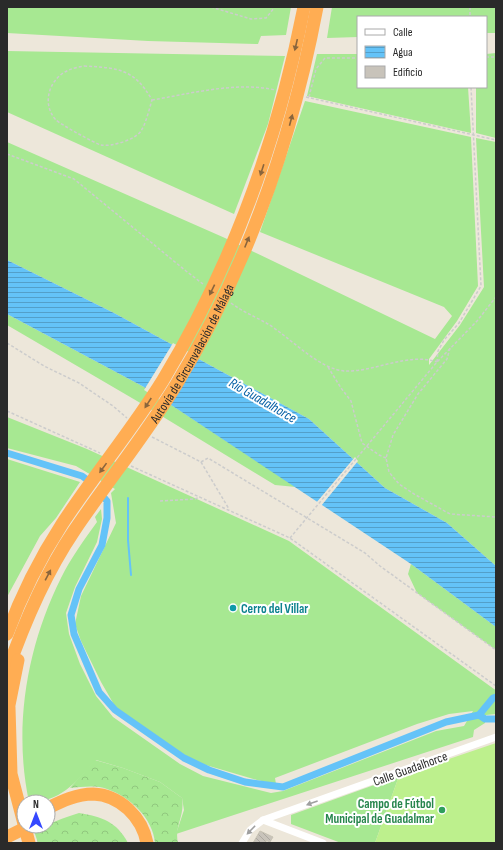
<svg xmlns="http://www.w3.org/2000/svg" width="503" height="850" font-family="'Sofia Sans Condensed',sans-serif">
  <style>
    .grass { fill: #a7e892 }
    .forest { fill: url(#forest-crowns) }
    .pitch { fill: #bdf08d }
    .water { fill: url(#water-rules) }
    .pier { fill: #ede7da }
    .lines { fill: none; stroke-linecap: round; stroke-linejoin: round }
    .stream { stroke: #64c3f8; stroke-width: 2 }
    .canal { stroke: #64c3f8; stroke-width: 7 }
    .building { fill: url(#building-back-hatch); stroke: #c8c3b4 }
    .path { stroke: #ccc; stroke-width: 1.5; stroke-dasharray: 3 2; stroke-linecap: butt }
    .minor { stroke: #fff; stroke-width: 7 }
    .motorway { stroke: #ffad53; stroke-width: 13 }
    .oneway { fill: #8a653c }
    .oneway2 { fill: #9f9f9f }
    .culture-dot { fill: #0f9aa8; stroke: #fff; stroke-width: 1.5 }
    .leisure-dot { fill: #2e9e5b; stroke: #fff; stroke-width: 1.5 }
    .labels { text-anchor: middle; stroke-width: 4; stroke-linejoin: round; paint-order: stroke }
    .street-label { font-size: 13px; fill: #2a2a2a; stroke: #fff }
    .culture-label { font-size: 13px; font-weight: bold; fill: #0d838f; stroke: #fff; text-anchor: start }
    .leisure-label { font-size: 13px; font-weight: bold; fill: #27864d; stroke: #fff; text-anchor: end }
    .water-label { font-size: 14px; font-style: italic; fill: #035ea4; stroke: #fff }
  </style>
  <defs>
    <pattern id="forest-crowns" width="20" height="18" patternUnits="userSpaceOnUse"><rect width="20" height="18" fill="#a7e892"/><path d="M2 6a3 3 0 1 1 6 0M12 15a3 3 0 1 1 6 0" fill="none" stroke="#90c77e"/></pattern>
    <pattern id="water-rules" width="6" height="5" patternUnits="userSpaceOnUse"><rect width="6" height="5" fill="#64c3f8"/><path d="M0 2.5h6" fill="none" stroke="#539fc9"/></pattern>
    <pattern id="building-back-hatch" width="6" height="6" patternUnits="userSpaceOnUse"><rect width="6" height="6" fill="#c8c3ba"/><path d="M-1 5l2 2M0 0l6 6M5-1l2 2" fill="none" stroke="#aca8a0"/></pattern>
  </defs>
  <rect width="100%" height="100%" fill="#ede7da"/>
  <g class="grass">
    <path d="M7,7h284l-5,28 -25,1 -3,8 -110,-3 -141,-8z"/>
    <path d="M332,7h164v26h-10v-16h-128v20l-31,1z"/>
    <path d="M7,51l278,5 -17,68 -34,90 -227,-102z"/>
    <path d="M496,53v85l-20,-5v-46h10v-33z"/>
    <path d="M317,54h41v33h110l3,46 -164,-37z"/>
    <path d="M305,101l166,36 7,149 -21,35 -28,38v6l31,-40 24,-38 -8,-149 20,4v424l-49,-43 -62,-35 -76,-69 -195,-106 -107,-53v-118l218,96 210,101 17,-23 -8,-9 -184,-75z"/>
    <path d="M7,314l137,73 152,100 -21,-2 -138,-84 -130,-76z"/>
    <path d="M7,417l80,32 202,92 205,148 2,1v24l-10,1 -1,8 -11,7 -1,7 -297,97 8,-24 -2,-12 -22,-16 -37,-14 -27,-8c-20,22 -35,42 -67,42 -16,-75 -2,-156 32,-224 10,-20 23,-38 36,-56l-2,-5 6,-8 1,10 -5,23 -22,45 -9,26 3,21 11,30 16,32 17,21 67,47 23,12 68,17 12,-2 153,-60 28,-5 9,-15 -24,3 -32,10 -142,54 1,6 -19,-4 -58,-17 -16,-9 -67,-46 -15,-26 -20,-41 -6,-17 6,-28 35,-73 -5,-30 4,-4 -39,-23 -69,-18z"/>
    <path d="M7,459l73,23 -24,36 -16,18 -33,61z"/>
    <path d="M411,564l85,63v23l-79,-57 -9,-19z"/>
    <path d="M399,776l-24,67h-34l-50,-19v-9z"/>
  </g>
  <g class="forest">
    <path d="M95,760l28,8 37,14 22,16c3,19 -8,28 -4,45h-23c-2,-25 -25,-46 -48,-54 -11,-4 -25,-2 -37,-1z"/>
    <path d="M79,813c23,4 37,8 49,30h-90l-4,-12c15,-7 28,-13 45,-18z"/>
  </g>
  <path class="pitch" d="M496,743v100h-121l24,-67z"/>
  <path class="water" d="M7,260l107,53 195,106 76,69 62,35 49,43v61l-85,-63 -267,-177 -137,-73z"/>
  <g class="pier">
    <path d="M173,343l23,13 -30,48 -22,-14z"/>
    <path d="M355,457l3,4 -37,45 -5,-3z"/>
  </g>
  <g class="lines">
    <path class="stream" d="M128,498v42l3,35"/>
    <g class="canal">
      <path d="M7,453l75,23 11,8"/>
      <path d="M99,492l8,9v17l-5,27 -23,44 -8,26 3,19 25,58 16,18 69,48 25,12 36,12 38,5 163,-65 33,-7 14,-17 3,-1"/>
      <path d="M479,715l6,4h11"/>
    </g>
  </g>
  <path class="building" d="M260,831l13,6 -3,5 -5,-2 2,3h-14z"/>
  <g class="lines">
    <g class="path">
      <path d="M211,7l40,12 15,-1 9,-11"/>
      <path d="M470,7v10"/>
      <path d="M486,57h10"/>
      <path d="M84,66c33,2 50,2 68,34 -3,10 -6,23 -11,31 -6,9 -30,16 -40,14 -5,-1 -41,-21 -45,-25 -15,-16 -7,-42 13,-50 4,-2 10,-3 15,-4z"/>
      <path d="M306,97l190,43"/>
      <path d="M309,97l7,-28 9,-11h33"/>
      <path d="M152,100c37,-6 85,-19 123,-10"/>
      <path d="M7,154l67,25 112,92 17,13"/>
      <path d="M231,303c12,9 25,14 37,21 23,14 51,46 78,47 28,1 63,-19 91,-9"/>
      <path d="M7,343l37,23 35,17 34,23 14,12"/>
      <path d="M450,348l-3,11 -29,35 -25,41 -7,23 3,14 10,12 15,10 36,20 46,3"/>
      <path d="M437,362l1,-11 6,-11 15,-17 22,-37 -10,-199"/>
      <path d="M328,367l13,21 10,13 11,42 17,12 7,3"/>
      <path d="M7,411l93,42"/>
      <path d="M152,437l49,25 7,-4 157,95 15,13 116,84"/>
      <path d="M201,462l28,47"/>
      <path d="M131,466l159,72 206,148"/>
      <path d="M160,501l35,-2 5,-2"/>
      <path d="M290,538l147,-176 40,-41 19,-24"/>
    </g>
    <g class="minor">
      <path d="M263,820l60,23"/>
      <path d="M242,843l8,-13 13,-10 233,-83"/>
    </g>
    <g class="motorway">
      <path d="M7,634c14,-38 33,-76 55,-110 32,-49 70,-94 101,-144 70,-116 115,-241 141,-373"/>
      <path id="s1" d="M7,672c17,-49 38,-98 67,-141 33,-49 71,-95 102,-146 70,-115 116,-246 141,-378"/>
      <path d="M9,708l2,66 18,69"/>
      <path d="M7,715l11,-55"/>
      <path d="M48,808c14,-7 29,-14 45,-14 27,1 49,23 54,49"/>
      <path d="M7,837l22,-11"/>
    </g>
  </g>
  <defs><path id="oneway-solid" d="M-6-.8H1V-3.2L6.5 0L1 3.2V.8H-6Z"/></defs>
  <g class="oneway">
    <use href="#oneway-solid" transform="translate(296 45) rotate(103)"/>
    <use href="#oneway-solid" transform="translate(291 120) rotate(-75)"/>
    <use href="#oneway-solid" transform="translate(262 170) rotate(108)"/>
    <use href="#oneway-solid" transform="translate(247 242) rotate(-68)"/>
    <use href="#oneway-solid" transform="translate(212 290) rotate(116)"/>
    <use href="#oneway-solid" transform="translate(148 403) rotate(123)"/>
    <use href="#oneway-solid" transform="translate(103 468) rotate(126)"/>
    <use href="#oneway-solid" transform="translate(48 575) rotate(-62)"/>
  </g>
  <g class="oneway2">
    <use href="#oneway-solid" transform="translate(312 803) rotate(160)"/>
    <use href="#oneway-solid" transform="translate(251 830) rotate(134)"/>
  </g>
  <circle class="culture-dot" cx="233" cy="608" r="4"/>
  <circle class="leisure-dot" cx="442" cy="810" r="4"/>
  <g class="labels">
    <g class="street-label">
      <text dy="5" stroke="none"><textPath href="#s1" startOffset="370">Autovía de Circunvalación de Málaga</textPath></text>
      <text transform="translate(410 768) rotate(-20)" y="5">Calle Guadalhorce</text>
    </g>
    <g class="culture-label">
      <text x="241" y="613">Cerro del Villar</text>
    </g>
    <g class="leisure-label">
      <text x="434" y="808">Campo de Fútbol<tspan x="434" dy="15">Municipal de Guadalmar</tspan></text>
    </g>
    <g class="water-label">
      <text transform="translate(263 400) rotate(30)" y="5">Río Guadalhorce</text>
    </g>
  </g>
  <rect width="503" height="850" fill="none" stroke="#2a2a2a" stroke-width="16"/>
  <rect x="357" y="16" width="130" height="72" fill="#ffffff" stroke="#aaaaaa"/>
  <rect x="365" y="29" width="20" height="6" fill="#ffffff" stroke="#aaaaaa"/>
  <text x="393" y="36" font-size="12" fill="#2a2a2a">Calle</text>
  <rect x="365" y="46" width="20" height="12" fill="url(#water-rules)" stroke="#aaaaaa"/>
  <text x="393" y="56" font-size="12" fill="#2a2a2a">Agua</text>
  <rect x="365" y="66" width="20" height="12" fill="#c8c3ba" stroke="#aaaaaa"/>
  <text x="393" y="76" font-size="12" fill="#2a2a2a">Edificio</text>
  <g transform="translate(36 814)"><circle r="19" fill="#ffffff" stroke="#aaaaaa"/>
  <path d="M0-3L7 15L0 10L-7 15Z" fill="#3548ff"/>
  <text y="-6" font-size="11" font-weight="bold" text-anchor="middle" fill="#2a2a2a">N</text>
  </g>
</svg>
